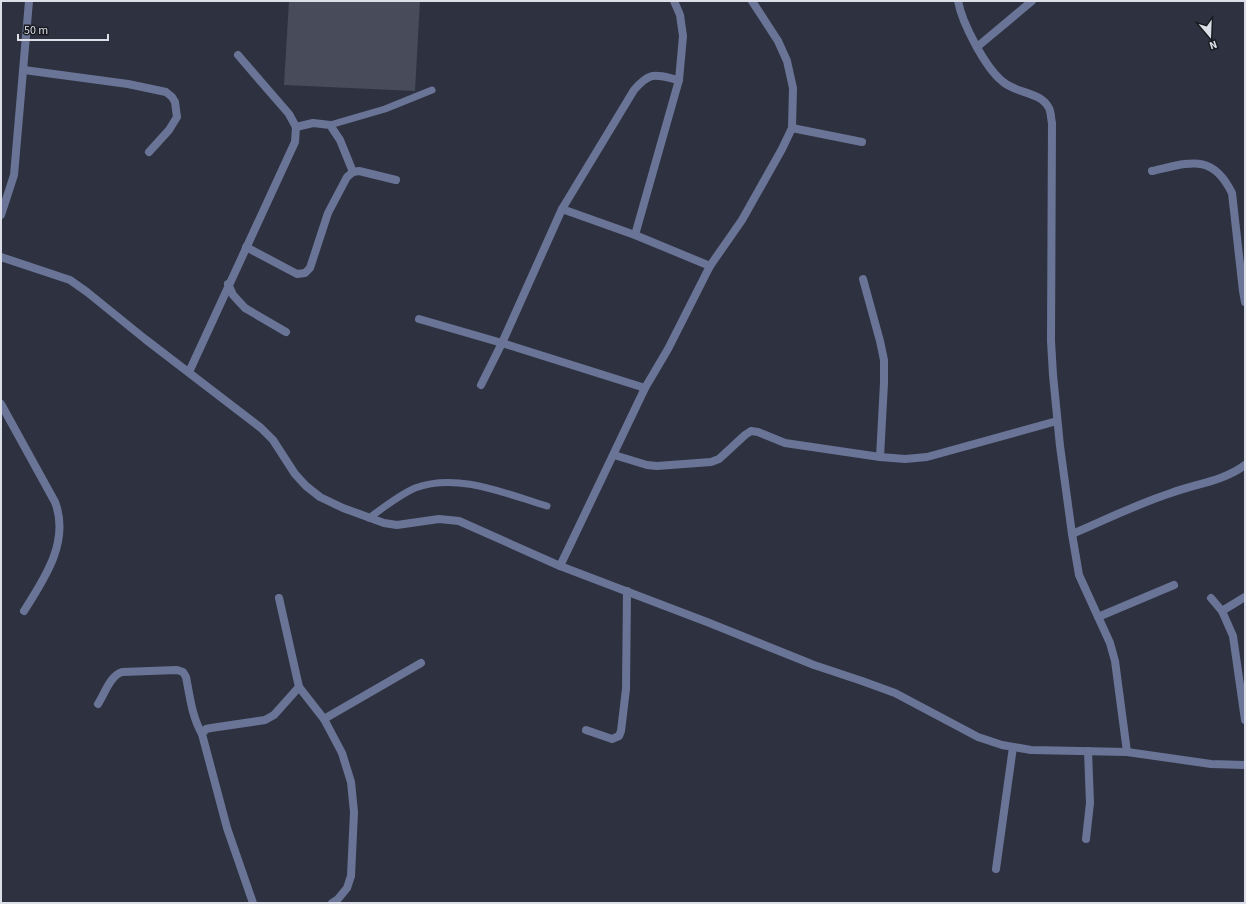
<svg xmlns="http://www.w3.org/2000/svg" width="1246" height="904" font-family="'Source Sans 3',sans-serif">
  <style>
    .building { fill: #474b5a }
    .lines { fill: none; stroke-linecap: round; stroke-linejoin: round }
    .service { stroke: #6a7497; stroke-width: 7 }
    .minor { stroke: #6a7497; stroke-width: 8 }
  </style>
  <rect width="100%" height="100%" fill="#2e3240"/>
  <path class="building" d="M289,1h131l-5,90 -131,-6z"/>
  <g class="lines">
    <g class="service">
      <path d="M330,125l55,-16 47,-19"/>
      <path d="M369,518c14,-10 30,-23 46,-30 43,-16 91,6 132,18"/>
    </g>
    <g class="minor">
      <path d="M958,1c4,22 27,66 44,80 14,13 38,10 47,27 2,4 2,11 3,15l-1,218 2,34 7,71 12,88 7,41 31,68 5,18 12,91"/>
      <path d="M977,47l55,-46"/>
      <path d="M24,70l104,14 38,8 6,5 3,5 2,15 -8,13 -20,22"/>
      <path d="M296,127l17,-4 17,2 10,15 13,32"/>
      <path d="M792,128l70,14"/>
      <path d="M1152,171c37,-8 60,-19 80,22l11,98 2,11"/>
      <path d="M562,209l73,26 75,31"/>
      <path d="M1,215l13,-40 15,-174"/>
      <path d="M635,235l44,-155 4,-44 -3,-21 -6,-14"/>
      <path d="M246,247l51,27 8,-1 5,-5 18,-55 19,-36 6,-5 6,-1 37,9"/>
      <path d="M1,257l69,23 17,12 58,47 116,89 12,12 22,34 11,12 14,11 23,11 41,15 13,2 42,-6 20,2 101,45 147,56 107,43 48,16 33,12 83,44 24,8 29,5 96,2 84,12 34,1"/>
      <path d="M863,279l17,62 4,19v23l-4,74"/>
      <path d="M228,284l5,11 12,13 41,24"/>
      <path d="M419,319l83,24 143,45"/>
      <path d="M189,372l106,-230 1,-15 -7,-13 -51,-59"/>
      <path d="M481,385l21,-42 60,-134 72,-119c17,-20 22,-15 45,-10"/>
      <path d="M1,404l54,98c15,39 -10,76 -31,109"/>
      <path d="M614,455l33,10 10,1 54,-4 8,-3 26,-24 6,-4 7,1 27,11 95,14 25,2 22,-2 130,-36"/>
      <path d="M1072,534c33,-14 65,-30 99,-41 24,-9 53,-12 74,-28"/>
      <path d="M560,566l85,-178 23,-39 42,-83 32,-46 40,-71 10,-21 1,-40 -6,-27 -9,-20 -26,-40"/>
      <path d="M279,598l20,89 25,32 18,34 9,29 3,30 -3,64 -4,12 -9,11 -6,4"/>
      <path d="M1211,598l11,13 11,25 12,84"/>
      <path d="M1222,611l23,-14"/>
      <path d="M1098,617l76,-32"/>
      <path d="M98,704c7,-11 12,-28 24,-32l55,-2 6,2 3,5c4,20 6,40 16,57"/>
      <path d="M324,719l97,-56"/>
      <path d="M586,730l26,9 7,-3 2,-5 5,-42 1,-98"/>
      <path d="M1086,839l4,-36 -2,-52"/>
      <path d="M996,869l17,-122"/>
      <path d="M253,903l-26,-75 -25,-94 4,-5 5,-1 54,-8 9,-5 25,-28"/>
    </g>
  </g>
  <rect width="1246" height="904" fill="none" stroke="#dcdfe8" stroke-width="4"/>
  <g transform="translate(1210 36) rotate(161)" stroke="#191b21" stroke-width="3" paint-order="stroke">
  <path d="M0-3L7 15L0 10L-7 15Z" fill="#dcdfe8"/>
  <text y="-6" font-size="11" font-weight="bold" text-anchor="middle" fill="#dcdfe8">N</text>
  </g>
  <path d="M18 34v6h90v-6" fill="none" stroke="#dcdfe8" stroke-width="2"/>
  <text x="24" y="34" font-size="12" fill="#dcdfe8" stroke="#191b21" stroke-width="3" paint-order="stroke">50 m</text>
</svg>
